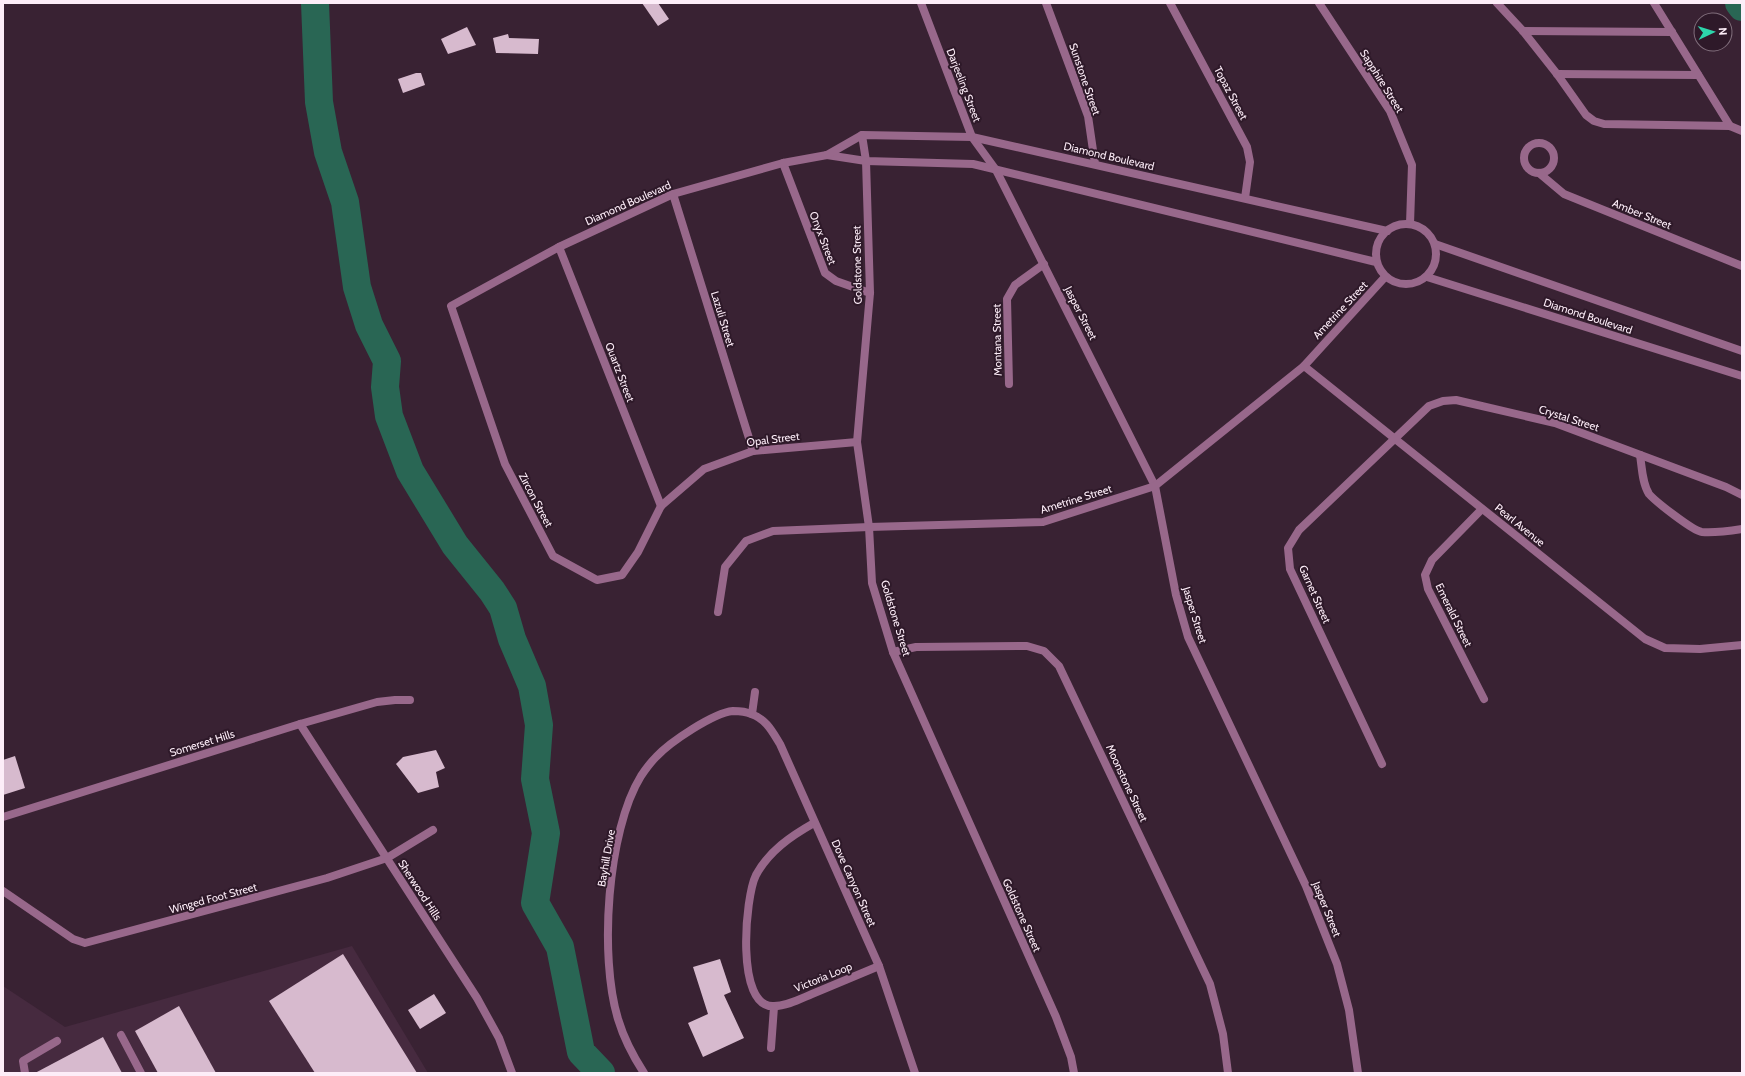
<svg xmlns="http://www.w3.org/2000/svg" width="1745" height="1076" font-family="Cabin,sans-serif">
  <style>
    .built { fill: #462a3f }
    .lines { fill: none; stroke-linecap: round; stroke-linejoin: round }
    .river { stroke: #296654; stroke-width: 28 }
    .building { fill: #d7bace }
    .lane { stroke: #98688b; stroke-width: 8 }
    .street { stroke: #98688b; stroke-width: 8 }
    .labels { text-anchor: middle; stroke-width: 4; stroke-linejoin: round; paint-order: stroke }
    .street-label { font-size: 11px; fill: #fdedf8; stroke: #2e1929 }
  </style>
  <rect width="100%" height="100%" fill="#392233"/>
  <path class="built" d="M352,946l76,127h-425v-87l62,41z"/>
  <g class="lines">
    <g class="river">
      <path d="M315,3l4,99 9,50 17,50 12,85 12,38 18,36 -2,26 4,29 21,55 45,74 37,46 11,17 9,31 20,47 7,39 -4,54 11,54 -11,70 25,44 21,105 20,21"/>
      <path d="M1739,3l3,4"/>
    </g>
  </g>
  <g class="building">
    <path d="M642,3h16l11,16 -11,7z"/>
    <path d="M467,27l9,18 -28,9 -7,-15z"/>
    <path d="M508,34l1,4 30,1 -1,15 -42,-1 -3,-15z"/>
    <path d="M416,73h5l4,12 -22,8 -5,-14z"/>
    <path d="M436,750l9,18 -9,4 3,15 -21,6 -22,-29 7,-7z"/>
    <path d="M15,756l10,32 -22,7v-35z"/>
    <path d="M343,954l74,119h-102l-46,-72z"/>
    <path d="M720,959l11,33 -7,3 20,43 -41,19 -15,-34 20,-9 -15,-47z"/>
    <path d="M434,994l12,19 -26,16 -12,-19z"/>
    <path d="M179,1006l37,67h-58l-23,-42z"/>
    <path d="M103,1037l19,36h-87z"/>
  </g>
  <g class="lines">
    <g class="lane">
      <path d="M121,1035l20,38"/>
      <path d="M25,1073l-2,-12 34,-20"/>
    </g>
    <g class="street">
      <path d="M921,3l51,134 24,33 159,316 21,109 12,42 118,249 31,78 12,46 9,63"/>
      <path d="M1046,3l42,113 7,48"/>
      <path d="M1170,3l77,144 3,15 -5,36"/>
      <path d="M1319,3l71,108 22,54 -2,59"/>
      <path d="M1497,3l26,28 34,43 29,41 8,6 10,3 126,2 12,5"/>
      <path d="M1654,3l76,123"/>
      <path d="M1523,31l149,1"/>
      <path d="M1557,74l141,1"/>
      <path d="M862,135l4,26 4,132 -13,149 12,85 3,56 21,69 163,365 15,40 3,16"/>
      <circle cx="1539" cy="158" r="15"/>
      <path d="M827,155l39,6 107,3 403,98"/>
      <path d="M783,163l42,110 11,8 34,12"/>
      <path d="M1539,173l25,21 178,72"/>
      <path d="M673,194l80,257"/>
      <circle cx="1406" cy="254" r="30"/>
      <path d="M1435,244l307,107"/>
      <path d="M559,247l102,259"/>
      <path d="M1427,277l315,99"/>
      <path d="M1304,366l341,273 20,9 35,1 42,-4"/>
      <path d="M1009,384l-2,-85 8,-14 29,-21"/>
      <path d="M857,442l-104,9 -49,18 -43,37 -23,46 -16,23 -25,5 -44,-24 -48,-92 -54,-158 108,-59 114,-53 110,-31 44,-8 35,-20 110,2 415,94"/>
      <path d="M1640,455c2,12 2,28 9,39 6,7 44,37 53,38 13,1 27,-1 40,-3"/>
      <path d="M1482,509l-50,51 -7,15 3,14 56,110"/>
      <path d="M718,612l7,-45 21,-26 27,-10 96,-4 174,-5 112,-36 149,-120 81,-89"/>
      <path d="M893,652l23,-5 111,-1 17,5 15,15 151,318 13,50 5,39"/>
      <path d="M752,714l3,-22"/>
      <path d="M300,724l177,274 22,40 13,35"/>
      <path d="M1382,764l-92,-195 -2,-21 11,-18 130,-124 14,-5 13,-1 99,23 171,64 16,8"/>
      <path d="M3,817l297,-93 77,-22 18,-2h15"/>
      <path d="M814,823c-23,13 -45,28 -58,52 -11,22 -21,134 18,131 13,0 26,-7 38,-12 22,-9 45,-19 67,-28"/>
      <path d="M3,891l70,48 12,4 242,-65 60,-20 46,-28"/>
      <path d="M771,1048l3,-41"/>
      <path d="M644,1073c-11,-17 -20,-34 -26,-54 -19,-62 -11,-188 23,-243 4,-6 10,-14 15,-19 14,-15 57,-44 77,-46 5,0 14,1 18,3 15,5 21,17 29,30l99,222 36,107"/>
    </g>
  </g>
  <g class="labels">
    <g class="street-label">
      <text transform="translate(1085 79) rotate(71)" y="4">Sunstone Street</text>
      <text transform="translate(1382 81) rotate(58)" y="4">Sapphire Street</text>
      <text transform="translate(964 85) rotate(69)" y="4">Darjeeling Street</text>
      <text transform="translate(1231 93) rotate(62)" y="4">Topaz Street</text>
      <text transform="translate(1109 156) rotate(13)" y="4">Diamond Boulevard</text>
      <text transform="translate(628 203) rotate(-24)" y="4">Diamond Boulevard</text>
      <text transform="translate(1642 214) rotate(22)" y="4">Amber Street</text>
      <text transform="translate(823 238) rotate(69)" y="4">Onyx Street</text>
      <text transform="translate(857 265) rotate(-91)" y="4">Goldstone Street</text>
      <text transform="translate(1340 310) rotate(-47)" y="4">Ametrine Street</text>
      <text transform="translate(1081 313) rotate(63)" y="4">Jasper Street</text>
      <text transform="translate(1588 316) rotate(18)" y="4">Diamond Boulevard</text>
      <text transform="translate(723 319) rotate(73)" y="4">Lazuli Street</text>
      <text transform="translate(997 340) rotate(-91)" y="4">Montana Street</text>
      <text transform="translate(620 372) rotate(69)" y="4">Quartz Street</text>
      <text transform="translate(1569 418) rotate(18)" y="4">Crystal Street</text>
      <text transform="translate(773 439) rotate(-7)" y="4">Opal Street</text>
      <text transform="translate(1076 499) rotate(-17)" y="4">Ametrine Street</text>
      <text transform="translate(536 500) rotate(62)" y="4">Zircon Street</text>
      <text transform="translate(1520 525) rotate(39)" y="4">Pearl Avenue</text>
      <text transform="translate(1315 594) rotate(66)" y="4">Garnet Street</text>
      <text transform="translate(1195 615) rotate(73)" y="4">Jasper Street</text>
      <text transform="translate(1454 615) rotate(64)" y="4">Emerald Street</text>
      <text transform="translate(896 618) rotate(73)" y="4">Goldstone Street</text>
      <text transform="translate(202 743) rotate(-17)" y="4">Somerset Hills</text>
      <text transform="translate(1127 783) rotate(65)" y="4">Moonstone Street</text>
      <text transform="translate(606 858) rotate(-80)" y="4">Bayhill Drive</text>
      <text transform="translate(854 883) rotate(66)" y="4">Dove Canyon Street</text>
      <text transform="translate(420 890) rotate(57)" y="4">Sherwood Hills</text>
      <text transform="translate(213 898) rotate(-15)" y="4">Winged Foot Street</text>
      <text transform="translate(1327 909) rotate(68)" y="4">Jasper Street</text>
      <text transform="translate(1022 915) rotate(66)" y="4">Goldstone Street</text>
      <text transform="translate(823 977) rotate(-22)" y="4">Victoria Loop</text>
    </g>
  </g>
  <rect width="1745" height="1076" fill="none" stroke="#fdedf8" stroke-width="8"/>
  <g transform="translate(1713 32) rotate(86)"><circle r="19" fill="#2e1929" stroke="#816e7c"/>
  <path d="M0-3L7 15L0 10L-7 15Z" fill="#2dd5ab"/>
  <text y="-6" font-size="11" font-weight="bold" text-anchor="middle" fill="#fdedf8">N</text>
  </g>
</svg>
